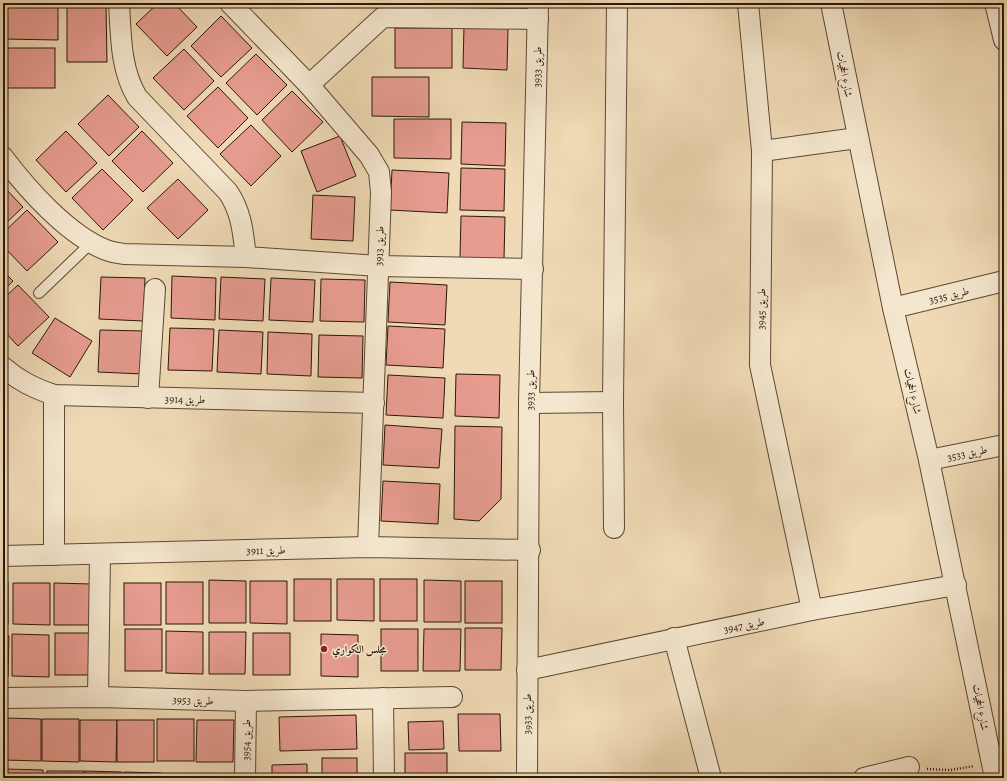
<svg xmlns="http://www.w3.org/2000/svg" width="1007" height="781" font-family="Alegreya,Amiri,serif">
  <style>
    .building { fill: #e79c90; stroke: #2b1709 }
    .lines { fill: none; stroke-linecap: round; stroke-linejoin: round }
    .service-casing { stroke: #5c4834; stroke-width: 12 }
    .minor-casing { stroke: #5c4834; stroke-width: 22 }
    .path { stroke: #2b1709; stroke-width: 2.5; stroke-dasharray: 1 2; stroke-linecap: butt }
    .service { stroke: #f5e7cf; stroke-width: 10 }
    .minor { stroke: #f5e7cf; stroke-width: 20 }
    .poi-dot { fill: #8f2418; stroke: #f5e7cf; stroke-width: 1.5 }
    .labels { text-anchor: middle; stroke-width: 3; stroke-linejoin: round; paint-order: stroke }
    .street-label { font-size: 11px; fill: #2b1709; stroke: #f5e7cf }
    .poi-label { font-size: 11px; font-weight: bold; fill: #2b1709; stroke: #f5e7cf; text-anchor: start }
  </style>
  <rect width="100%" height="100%" fill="#efdab5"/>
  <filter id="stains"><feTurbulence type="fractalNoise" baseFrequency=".005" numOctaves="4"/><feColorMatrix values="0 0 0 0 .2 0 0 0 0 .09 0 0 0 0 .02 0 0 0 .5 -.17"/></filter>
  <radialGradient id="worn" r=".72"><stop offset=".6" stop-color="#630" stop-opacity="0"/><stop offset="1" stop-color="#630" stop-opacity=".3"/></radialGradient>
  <g class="building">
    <path d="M3,3h55v37l-55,-1z"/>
    <path d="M158,3h16l23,24 -30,29 -31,-32z"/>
    <path d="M464,3h57v2l-57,-1z"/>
    <path d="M67,5h39l1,57h-40z"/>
    <path d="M221,16l31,32 -31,29 -30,-31z"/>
    <path d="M464,26l44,2 -1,42 -44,-2z"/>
    <rect x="395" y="28" width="57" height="40"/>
    <rect x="3" y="48" width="52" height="40"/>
    <path d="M184,49l30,32 -30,29 -31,-32z"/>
    <path d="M256,54l31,31 -30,30 -31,-32z"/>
    <path d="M372,77h57v40l-57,-1z"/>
    <path d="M218,87l30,31 -30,30 -31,-32z"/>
    <path d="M292,91l31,31 -31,30 -30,-32z"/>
    <path d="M108,95l31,32 -30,29 -31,-32z"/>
    <path d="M394,119h57v40l-57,-1z"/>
    <path d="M462,122l44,1 -1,43 -44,-2z"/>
    <path d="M251,125l30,31 -30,30 -31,-32z"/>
    <path d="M66,131l31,32 -31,29 -30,-32z"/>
    <path d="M142,131l31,32 -30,29 -31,-31z"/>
    <path d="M340,136l16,40 -39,16 -16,-41z"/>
    <path d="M461,168l44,1 -1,42 -44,-1z"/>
    <path d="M102,169l31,31 -30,30 -31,-32z"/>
    <path d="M392,170l57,3 -2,40 -57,-3z"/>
    <path d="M178,179l30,31 -30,29 -31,-31z"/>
    <path d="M3,186l20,21 -20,19z"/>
    <path d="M313,195l42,2 -2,44 -42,-2z"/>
    <path d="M27,210l31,32 -31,29 -24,-25v-13z"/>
    <path d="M461,216l44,1 -1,42 -44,-1z"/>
    <path d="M3,271l10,10 -10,10z"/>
    <path d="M172,276l44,2 -1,42 -44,-2z"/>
    <path d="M101,277l44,1 -2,43 -44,-2z"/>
    <path d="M221,277l44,2 -2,42 -44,-2z"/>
    <path d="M271,278l44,2 -2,42 -44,-2z"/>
    <path d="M321,279l44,1 -1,42 -44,-1z"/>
    <path d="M390,282l57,3 -2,40 -57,-3z"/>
    <path d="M18,285l31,32 -31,29 -15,-16v-31z"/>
    <path d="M55,318l37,23 -22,36 -38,-24z"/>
    <path d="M388,326l57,3 -2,39 -57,-3z"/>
    <path d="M170,328l44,1 -2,42 -44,-1z"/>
    <path d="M100,330l44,1 -2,43 -44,-2z"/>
    <path d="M219,330l44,2 -2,42 -44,-2z"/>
    <path d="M268,332l44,2 -1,42 -44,-2z"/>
    <path d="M319,335l44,1 -1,42 -44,-1z"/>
    <path d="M456,374l44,1 -1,43 -44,-2z"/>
    <path d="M388,375l57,3 -2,40 -57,-3z"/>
    <path d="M385,425l57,4 -3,39 -56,-3z"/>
    <path d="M455,426l47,1 -1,72 -22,22 -25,-2z"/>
    <path d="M383,481l57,3 -2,40 -57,-3z"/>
    <rect x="294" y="579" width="37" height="42"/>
    <path d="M337,579h37v42l-37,-1z"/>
    <rect x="380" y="579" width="37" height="42"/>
    <path d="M209,580l37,1v42h-37z"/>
    <path d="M424,580l37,1v41h-37z"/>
    <path d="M250,581h37v43l-37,-1z"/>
    <rect x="465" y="581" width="37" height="42"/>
    <rect x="3" y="582" width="5" height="42"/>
    <rect x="166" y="582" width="37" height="42"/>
    <path d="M13,583h37v42l-37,-1z"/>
    <path d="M54,583l37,1v41h-37z"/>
    <rect x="124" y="583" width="37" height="42"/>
    <path d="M465,628h37l-1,42h-36z"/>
    <rect x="125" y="629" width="37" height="42"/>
    <rect x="381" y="629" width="37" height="42"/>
    <path d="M424,629h37l-1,42h-37z"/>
    <path d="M166,631l37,1v42l-37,-1z"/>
    <path d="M209,632h37l-1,42h-36z"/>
    <rect x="55" y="633" width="37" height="42"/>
    <rect x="253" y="633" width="37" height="42"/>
    <path d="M12,634l37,1v42l-37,-1z"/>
    <path d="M321,634l37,1v42l-37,-1z"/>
    <path d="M3,635l6,1 -1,41h-5z"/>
    <path d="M458,714h42l1,37h-42z"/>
    <path d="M356,715l1,34 -77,2 -1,-34z"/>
    <path d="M4,718l37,1v42l-37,-1z"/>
    <path d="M42,719h37v43l-37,-1z"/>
    <rect x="157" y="719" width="37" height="42"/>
    <path d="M80,720h37l-1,42 -36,-1z"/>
    <rect x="117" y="720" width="37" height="42"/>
    <path d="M197,720h37l-1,42h-37z"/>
    <path d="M443,721l1,28 -35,1 -1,-28z"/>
    <rect x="405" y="753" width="42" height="25"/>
    <rect x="322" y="758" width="35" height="20"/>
    <path d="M307,764v14h-35v-13z"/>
    <path d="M6,769l37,1v8h-37z"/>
    <rect x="47" y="771" width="37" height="7"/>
    <path d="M85,771l37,1v6h-37z"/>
    <path d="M124,772l37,1v5h-37z"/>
    <path d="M223,774v4h-56l-1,-3z"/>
  </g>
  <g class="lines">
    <g class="service-casing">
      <path id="service" d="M39,293l52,-50"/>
    </g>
    <g class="minor-casing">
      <g id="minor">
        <path d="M119,3c2,32 1,65 18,94l91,95c14,21 15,41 18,65"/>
        <path d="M230,3l79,82 60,70 10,17 2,20 -13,355"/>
        <path d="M748,3l14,148 -2,214 52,245"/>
        <path d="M831,3l62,305 36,152 66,318"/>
        <path d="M995,3l9,37"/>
        <path d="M309,85l74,-68 155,2"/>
        <path d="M762,151l95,-13"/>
        <path d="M3,157c24,32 65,78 103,93 5,2 12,3 18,4l122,3 133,9 154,3"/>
        <path d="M893,308l111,-27"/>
        <path d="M3,367c16,14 31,21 51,28l320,8"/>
        <path d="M148,398l7,-109"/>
        <path d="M529,403l84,-1"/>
        <path d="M929,460l75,-15"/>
        <path d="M614,528l-1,-126 4,-399"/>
        <path d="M54,555v-160"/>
        <path d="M3,556l365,-9 162,3"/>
        <path d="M674,638l37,140"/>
        <path d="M527,670l285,-60 144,-25"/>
        <path d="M98,697l2,-143"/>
        <path d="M3,698l95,-1 148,4 206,-4"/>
        <path d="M383,698l1,80"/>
        <path d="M245,778l1,-77"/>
        <path d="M527,778l2,-375 9,-400"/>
        <path d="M864,778l45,-11"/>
      </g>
    </g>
    <path class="path" d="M927,769l24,1 23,-4"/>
    <use href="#service" class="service"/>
    <use href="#minor" class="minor"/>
  </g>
  <circle class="poi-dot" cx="324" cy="649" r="4"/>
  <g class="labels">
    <g class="street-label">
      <text transform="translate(537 67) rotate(-89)" y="4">طريق 3933</text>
      <text transform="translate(845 74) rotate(79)" y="4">شارع الحجيات</text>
      <text transform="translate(379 246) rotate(-88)" y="4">طريق 3913</text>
      <text transform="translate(949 295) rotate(-14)" y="4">طريق 3535</text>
      <text transform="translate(761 309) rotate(-89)" y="4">طريق 3945</text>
      <text transform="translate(530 390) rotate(-89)" y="4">طريق 3933</text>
      <text transform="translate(913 391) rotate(77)" y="4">شارع الحجيات</text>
      <text transform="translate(185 399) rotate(1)" y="4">طريق 3914</text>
      <text transform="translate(967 453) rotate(-12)" y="4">طريق 3533</text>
      <text transform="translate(266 550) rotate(-1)" y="4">طريق 3911</text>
      <text transform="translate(744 625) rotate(-12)" y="4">طريق 3947</text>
      <text transform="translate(193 700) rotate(2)" y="4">طريق 3953</text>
      <text transform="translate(981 707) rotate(79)" y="4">شارع الحجيات</text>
      <text transform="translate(527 714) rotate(-90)" y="4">طريق 3933</text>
      <text transform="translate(246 740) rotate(-89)" y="4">طريق 3954</text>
    </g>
    <g class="poi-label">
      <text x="332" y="653">مجلس الكواري</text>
    </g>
  </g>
  <rect width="1007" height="781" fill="none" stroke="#efdab5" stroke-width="16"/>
  <rect x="4" y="4" width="999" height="773" fill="none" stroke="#2b1709" stroke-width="2"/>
  <rect x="8" y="8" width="991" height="765" fill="none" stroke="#2b1709"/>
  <rect width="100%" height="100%" filter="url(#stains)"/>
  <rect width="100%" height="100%" fill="url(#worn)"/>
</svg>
